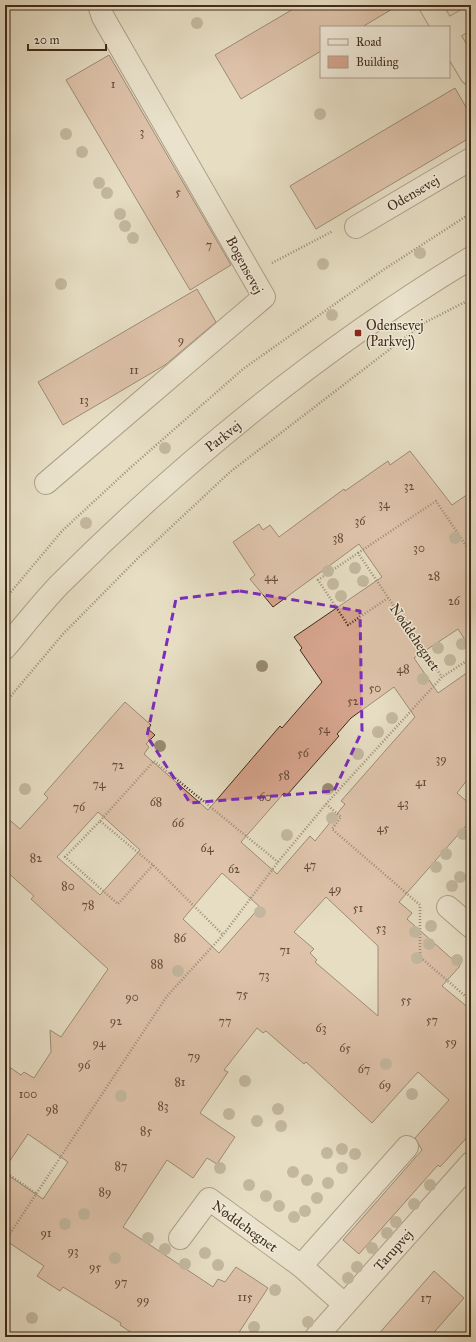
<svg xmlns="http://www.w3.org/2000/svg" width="476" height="1342" font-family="'IM FELL Great Primer',serif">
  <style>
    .building { fill: #d6a48d; stroke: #412c1a; fill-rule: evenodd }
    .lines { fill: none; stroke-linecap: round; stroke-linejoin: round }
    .minor-casing { stroke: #6a5844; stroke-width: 24 }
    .path { stroke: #412c1a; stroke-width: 2.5; stroke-dasharray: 1 2; stroke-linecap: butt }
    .minor { stroke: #efe9d8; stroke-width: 22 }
    .tree { fill: #998c73 }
    .marked { fill: none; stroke: #7b2cbf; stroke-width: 3; stroke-dasharray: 8 5; stroke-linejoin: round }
    .poi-dot { fill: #8f2418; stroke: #efe9d8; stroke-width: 1.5 }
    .labels { text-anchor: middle; stroke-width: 3; stroke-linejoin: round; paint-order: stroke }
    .number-label { font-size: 12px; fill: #664a37 }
    .street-label { font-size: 14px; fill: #412c1a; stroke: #efe9d8 }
    .poi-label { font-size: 14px; fill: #412c1a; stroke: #efe9d8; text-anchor: start }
  </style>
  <rect width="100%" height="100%" fill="#e6ddc3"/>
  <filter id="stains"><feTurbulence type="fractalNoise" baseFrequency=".005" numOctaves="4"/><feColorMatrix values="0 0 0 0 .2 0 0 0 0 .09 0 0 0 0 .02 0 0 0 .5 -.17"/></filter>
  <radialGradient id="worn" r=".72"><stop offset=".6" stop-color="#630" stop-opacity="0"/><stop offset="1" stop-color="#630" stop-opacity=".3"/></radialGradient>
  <g class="building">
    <path d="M300,5h99l-37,22h-41v24l-80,48 -26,-44z"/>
    <path d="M109,55l122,210 -41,25 -124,-210z"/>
    <path d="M455,88l16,28v21l-155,92 -26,-43z"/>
    <path d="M197,289l19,33 -51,43 -102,60 -25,-43z"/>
    <path d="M410,451l42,54 19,-13v157l-13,-20 -44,29 24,35 33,-23v105l-14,18 14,12v15l-72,82 13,11 -5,6 53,47 -18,20 29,24v123l-31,34 -2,-2 -79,89 -16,-14 79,-90 -7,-12 34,-38 -31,-28 -46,51 -66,-61 -2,2 -38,-33 -3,2 -6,-5 -33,42 4,2 -28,41 35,24 -18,27 -10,-6 -14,20 -26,-18 -44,67 90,60 5,-8 7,3 11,-15 32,21 -32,49h-98l-18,-12 1,-2 -58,-36 -3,4 -23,-15 7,-10 -39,-26v-67l38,26 25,-37 -40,-28 -23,34v-104l16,11 3,-3 10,6 17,-26 -1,-22 11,7 47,-68 -77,-70 3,-3 -29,-26v-54l15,13 28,-31 -4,-4 81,-92 26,23 -3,4 7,6 -9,9 3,3 -5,7 64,56 72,-84 2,2 40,-46 -22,-32 2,-2 -8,-11 88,-60 -23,-33 -86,63 -23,-28 5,-4 -22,-33 26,-18 4,6 7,-5 9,12 65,-48 1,2 43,-30 2,4zM394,687l21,30 -74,84 4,3 -30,37 -5,-5 -33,38 -36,-32 43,-49 3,2 38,-43 14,-16 -2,-2 14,-16zM98,812l42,38 -40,45 -43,-38zM222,873l38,34 -41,46 -36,-34zM326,897l52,49v70l-63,-54 2,-2 -7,-7 4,-4 -20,-17z"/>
    <path d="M434,1271l30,27 -34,39h-54z"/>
  </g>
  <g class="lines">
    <g class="minor-casing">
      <g id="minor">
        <path d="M430,5l13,22"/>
        <path d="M449,30l22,-13"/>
        <path d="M449,37l22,37"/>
        <path d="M356,227l115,-68"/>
        <path d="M46,483l218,-186 -161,-280 -4,-12"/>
        <path d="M5,648c18,-21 35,-43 54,-63 122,-122 264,-238 412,-327"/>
        <path d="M448,907l23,20"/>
        <path d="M180,1238l29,-39 92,67 43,38"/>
        <path d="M301,1266l106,-119"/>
        <path d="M316,1337l155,-174"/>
      </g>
    </g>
    <g class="path">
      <path d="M272,263l61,-32"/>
      <path d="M358,553l78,-52 35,52"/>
      <path d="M388,598l-40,27 -30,-45 40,-27 84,124"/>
      <path d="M5,599l57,-68 68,-63 113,-99 140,-99 88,-57"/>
      <path d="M5,703l58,-69 76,-77 91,-85 194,-149 47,-24"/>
      <path d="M326,804l15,13 -9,12 88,76v52l51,44"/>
      <path d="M100,821l54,-60 124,101"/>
      <path d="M153,865l-35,39 -53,-47 35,-36 53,44 70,70"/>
      <path d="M5,1172l32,22"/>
      <path d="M5,1241l162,-245 56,-61 55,-73 48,-58 116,-127 29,-19"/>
    </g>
    <use href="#minor" class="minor"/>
  </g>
  <g class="tree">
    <circle cx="197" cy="23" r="6"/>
    <circle cx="320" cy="114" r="6"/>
    <circle cx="66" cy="134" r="6"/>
    <circle cx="82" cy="152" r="6"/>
    <circle cx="99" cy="183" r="6"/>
    <circle cx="107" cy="193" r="6"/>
    <circle cx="120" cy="214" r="6"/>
    <circle cx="125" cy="226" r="6"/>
    <circle cx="133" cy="238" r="6"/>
    <circle cx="420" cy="253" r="6"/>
    <circle cx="323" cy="264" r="6"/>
    <circle cx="61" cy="284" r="6"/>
    <circle cx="332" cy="315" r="6"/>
    <circle cx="165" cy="448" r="6"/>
    <circle cx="86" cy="523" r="6"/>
    <circle cx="455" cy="538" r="6"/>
    <circle cx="355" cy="568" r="6"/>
    <circle cx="328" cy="571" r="6"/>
    <circle cx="363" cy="581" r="6"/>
    <circle cx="333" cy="584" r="6"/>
    <circle cx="341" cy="596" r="6"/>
    <circle cx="462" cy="644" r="6"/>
    <circle cx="438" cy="648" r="6"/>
    <circle cx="450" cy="660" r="6"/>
    <circle cx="262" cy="666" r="6"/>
    <circle cx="423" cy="679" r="6"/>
    <circle cx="392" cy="718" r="6"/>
    <circle cx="378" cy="732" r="6"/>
    <circle cx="160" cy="746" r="6"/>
    <circle cx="358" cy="754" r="6"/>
    <circle cx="25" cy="789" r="6"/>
    <circle cx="328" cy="789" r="6"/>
    <circle cx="332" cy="818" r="6"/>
    <circle cx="463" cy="834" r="6"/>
    <circle cx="287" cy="835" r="6"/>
    <circle cx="446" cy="854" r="6"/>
    <circle cx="436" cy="867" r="6"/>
    <circle cx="460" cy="877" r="6"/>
    <circle cx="452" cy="886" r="6"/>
    <circle cx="260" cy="912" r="6"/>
    <circle cx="431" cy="926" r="6"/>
    <circle cx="415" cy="932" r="6"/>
    <circle cx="429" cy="944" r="6"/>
    <circle cx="417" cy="958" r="6"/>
    <circle cx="457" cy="960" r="6"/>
    <circle cx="178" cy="971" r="6"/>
    <circle cx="386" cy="1064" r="6"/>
    <circle cx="245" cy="1081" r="6"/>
    <circle cx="412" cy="1094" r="6"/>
    <circle cx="121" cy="1096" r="6"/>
    <circle cx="278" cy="1109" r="6"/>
    <circle cx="229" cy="1114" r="6"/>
    <circle cx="257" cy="1121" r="6"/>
    <circle cx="281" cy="1126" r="6"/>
    <circle cx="342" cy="1149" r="6"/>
    <circle cx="327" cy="1153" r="6"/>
    <circle cx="355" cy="1154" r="6"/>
    <circle cx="220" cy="1168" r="6"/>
    <circle cx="342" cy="1168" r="6"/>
    <circle cx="293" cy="1172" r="6"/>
    <circle cx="307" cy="1180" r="6"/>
    <circle cx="328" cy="1183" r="6"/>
    <circle cx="249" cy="1185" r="6"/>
    <circle cx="430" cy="1185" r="6"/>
    <circle cx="266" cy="1196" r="6"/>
    <circle cx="317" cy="1198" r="6"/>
    <circle cx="414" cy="1204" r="6"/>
    <circle cx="279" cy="1206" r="6"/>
    <circle cx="305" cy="1211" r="6"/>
    <circle cx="84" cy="1214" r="6"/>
    <circle cx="294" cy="1217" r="6"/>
    <circle cx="396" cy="1222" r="6"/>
    <circle cx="65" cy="1224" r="6"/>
    <circle cx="387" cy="1233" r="6"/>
    <circle cx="148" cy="1238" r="6"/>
    <circle cx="372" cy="1248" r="6"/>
    <circle cx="165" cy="1249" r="6"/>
    <circle cx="205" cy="1253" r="6"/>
    <circle cx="115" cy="1258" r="6"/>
    <circle cx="185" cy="1264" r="6"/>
    <circle cx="218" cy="1265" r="6"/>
    <circle cx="357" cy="1267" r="6"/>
    <circle cx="348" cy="1278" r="6"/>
    <circle cx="275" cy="1290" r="6"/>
    <circle cx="32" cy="1318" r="6"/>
    <circle cx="308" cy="1322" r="6"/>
    <circle cx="254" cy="1327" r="6"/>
  </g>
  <path d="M0 0H476V1342H0ZM240,591l120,20 2,120 -28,60 -144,12 -43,-67 29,-137z" fill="#e6ddc3" fill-opacity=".55" fill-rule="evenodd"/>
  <path class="marked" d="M240,591l120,20 2,120 -28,60 -144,12 -43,-67 29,-137z"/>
  <rect class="poi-dot" x="354" y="329" width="8" height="8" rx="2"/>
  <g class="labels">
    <g class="number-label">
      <text x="113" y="88">1</text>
      <text x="142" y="136">3</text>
      <text x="178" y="196">5</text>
      <text x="209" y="249">7</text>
      <text x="181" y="344">9</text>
      <text x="134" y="374">11</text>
      <text x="84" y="404">13</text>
      <text x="409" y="490">32</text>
      <text x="384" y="508">34</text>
      <text x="360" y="525">36</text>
      <text x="338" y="542">38</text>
      <text x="419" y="552">30</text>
      <text x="434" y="580">28</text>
      <text x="271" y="581">44</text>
      <text x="454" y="605">26</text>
      <text x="403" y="673">48</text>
      <text x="375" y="692">50</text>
      <text x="353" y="705">52</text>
      <text x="324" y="733">54</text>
      <text x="303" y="757">56</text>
      <text x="441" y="763">39</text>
      <text x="118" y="769">72</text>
      <text x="284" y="779">58</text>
      <text x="421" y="786">41</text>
      <text x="99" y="788">74</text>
      <text x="265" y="801">60</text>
      <text x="156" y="806">68</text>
      <text x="403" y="807">43</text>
      <text x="79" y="811">76</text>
      <text x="178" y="827">66</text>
      <text x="383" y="832">45</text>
      <text x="207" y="852">64</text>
      <text x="36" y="862">82</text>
      <text x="310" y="869">47</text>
      <text x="234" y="873">62</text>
      <text x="68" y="890">80</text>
      <text x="335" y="893">49</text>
      <text x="88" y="909">78</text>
      <text x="358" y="912">51</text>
      <text x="381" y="932">53</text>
      <text x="180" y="942">86</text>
      <text x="285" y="954">71</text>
      <text x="157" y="968">88</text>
      <text x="264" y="979">73</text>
      <text x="242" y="998">75</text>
      <text x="132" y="1001">90</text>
      <text x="406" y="1004">55</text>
      <text x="432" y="1024">57</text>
      <text x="116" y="1025">92</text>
      <text x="225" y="1025">77</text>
      <text x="321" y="1032">63</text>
      <text x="451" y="1046">59</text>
      <text x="99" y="1047">94</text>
      <text x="345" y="1052">65</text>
      <text x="194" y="1060">79</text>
      <text x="84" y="1069">96</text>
      <text x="364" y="1073">67</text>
      <text x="180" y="1086">81</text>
      <text x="385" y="1089">69</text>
      <text x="28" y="1098">100</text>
      <text x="163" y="1110">83</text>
      <text x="52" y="1113">98</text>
      <text x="146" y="1135">85</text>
      <text x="121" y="1170">87</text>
      <text x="105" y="1196">89</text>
      <text x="46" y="1237">91</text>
      <text x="73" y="1255">93</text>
      <text x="95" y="1271">95</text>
      <text x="121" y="1286">97</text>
      <text x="245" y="1301">115</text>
      <text x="426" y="1302">17</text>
      <text x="143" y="1304">99</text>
    </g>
    <g class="street-label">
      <text transform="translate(413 193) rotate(-30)" y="5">Odensevej</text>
      <text transform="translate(245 265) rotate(62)" y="5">Bogensevej</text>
      <text transform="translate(223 436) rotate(-38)" y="5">Parkvej</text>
      <text transform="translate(415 637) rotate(56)" y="5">Nøddehegnet</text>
      <text transform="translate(245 1226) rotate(36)" y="5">Nøddehegnet</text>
      <text transform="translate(393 1250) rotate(-48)" y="5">Tarupvej</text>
    </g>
    <g class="poi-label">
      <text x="366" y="330">Odensevej<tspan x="366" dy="16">(Parkvej)</tspan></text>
    </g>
  </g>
  <rect width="476" height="1342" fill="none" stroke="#e6ddc3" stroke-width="20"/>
  <rect x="6" y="6" width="464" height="1330" fill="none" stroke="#412c1a" stroke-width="2"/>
  <rect x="10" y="10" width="456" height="1322" fill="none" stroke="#412c1a"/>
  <rect x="320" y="26" width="130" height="52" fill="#efe9d8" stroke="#a99d8c"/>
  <rect x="328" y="39" width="20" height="6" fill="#efe9d8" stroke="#a99d8c"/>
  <text x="356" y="46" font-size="12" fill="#412c1a">Road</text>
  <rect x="328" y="56" width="20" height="12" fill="#d6a48d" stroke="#a99d8c"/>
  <text x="356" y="66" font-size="12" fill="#412c1a">Building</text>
  <path d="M28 44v6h78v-6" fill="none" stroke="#412c1a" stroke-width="2"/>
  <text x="34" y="44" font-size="12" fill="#412c1a" stroke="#efe9d8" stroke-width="3" paint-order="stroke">20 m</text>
  <rect width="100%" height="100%" filter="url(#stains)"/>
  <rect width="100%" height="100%" fill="url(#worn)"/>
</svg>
